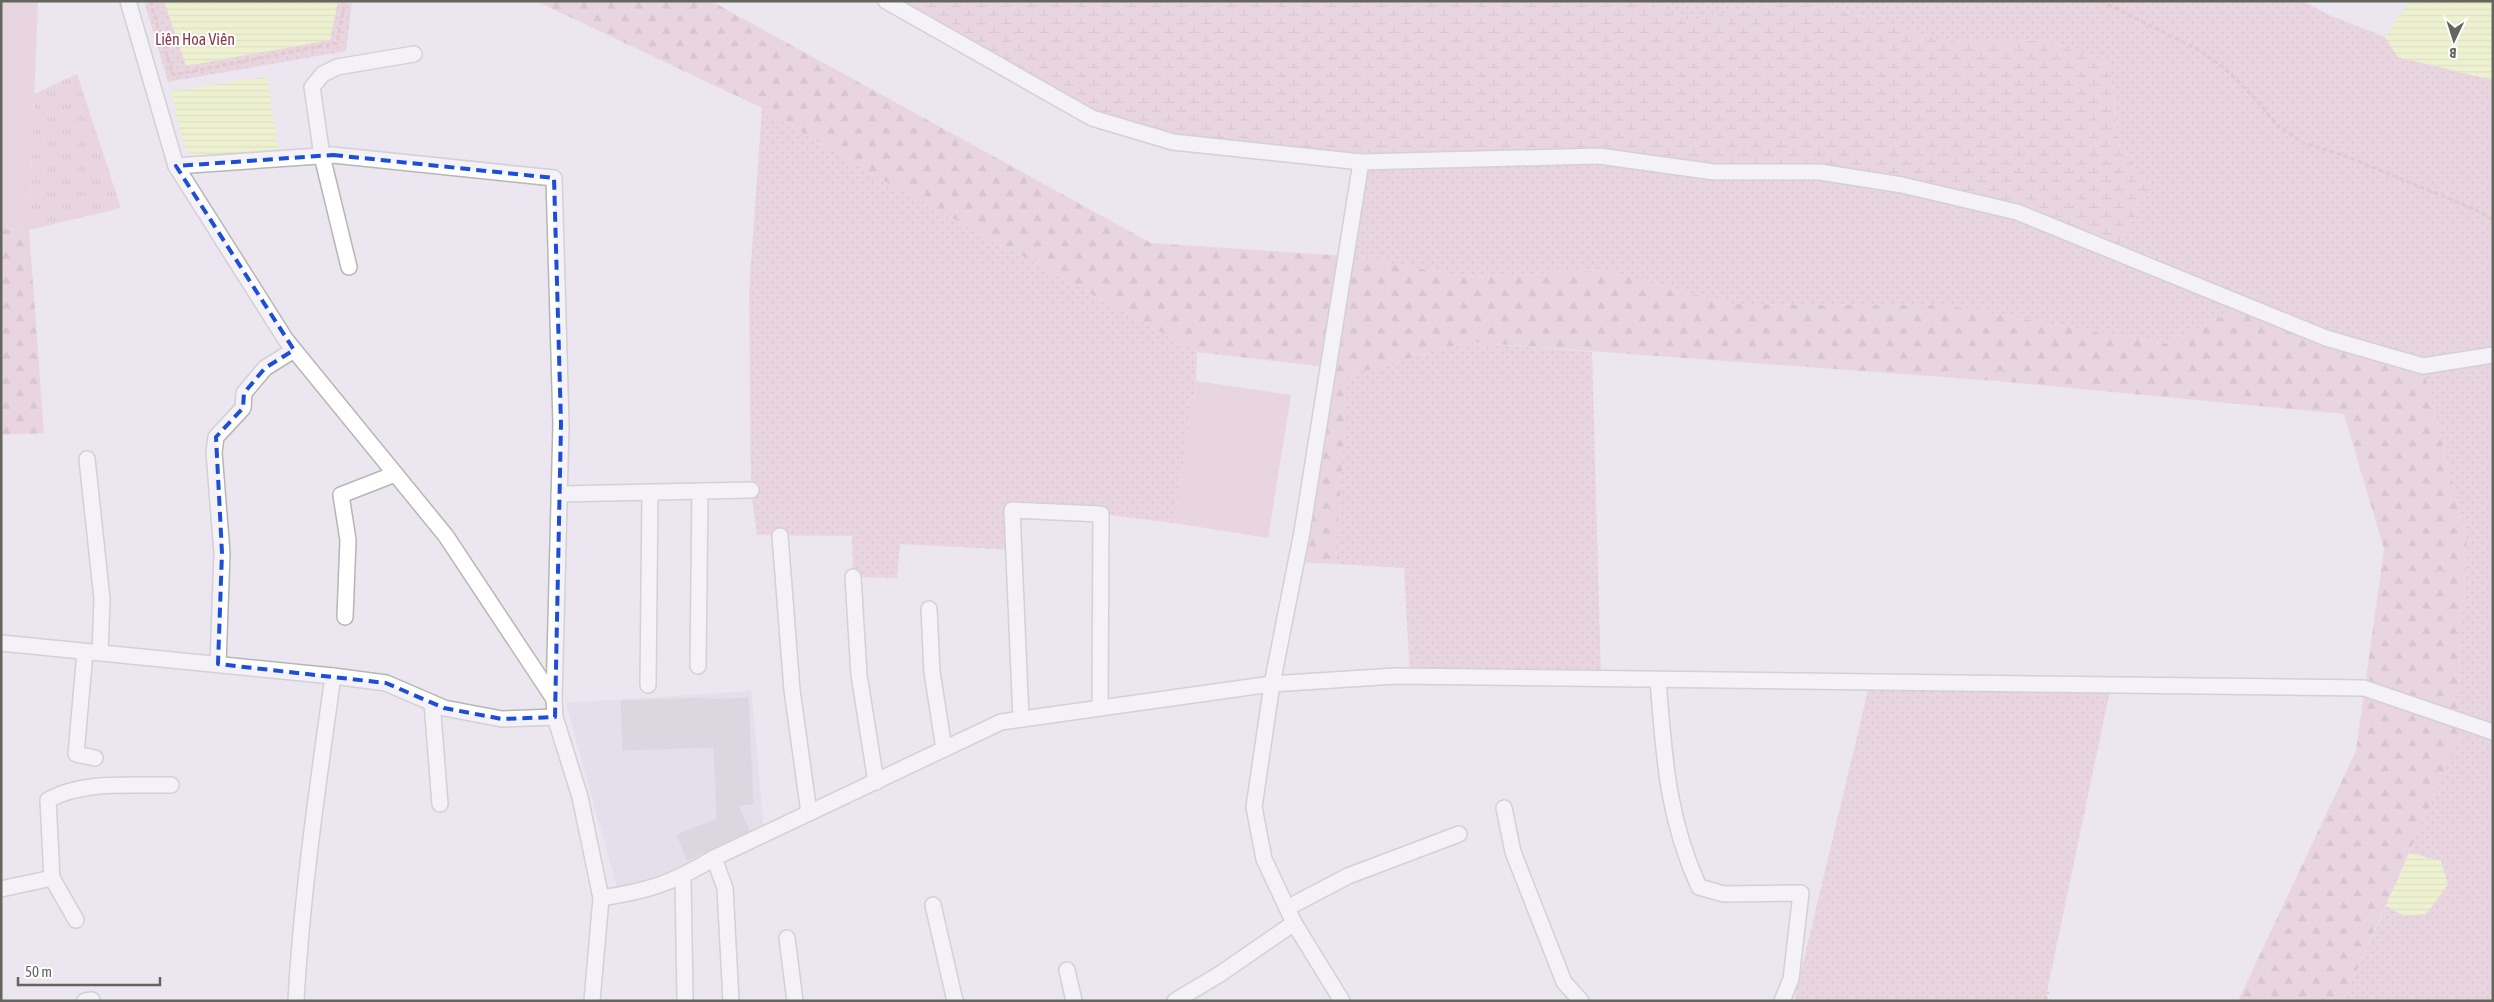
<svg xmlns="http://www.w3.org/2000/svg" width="2494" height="1002" font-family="'Asap Condensed',sans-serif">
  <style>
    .education { fill: #dcd7e2 }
    .grass { fill: url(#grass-tufts) }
    .forest { fill: url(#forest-firs) }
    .wetland { fill: url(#wetland-marsh) }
    .garden { fill: url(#garden-dots) }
    .pitch { fill: #e7c2cc }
    .water { fill: url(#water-rules) }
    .building { fill: #c8c4cd; stroke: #cbc4d4 }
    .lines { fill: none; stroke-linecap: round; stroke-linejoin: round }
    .minor-casing { stroke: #b5b8b1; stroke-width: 18 }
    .path { stroke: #d9a6a6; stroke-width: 3; stroke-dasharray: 5 2.5; stroke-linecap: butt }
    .minor { stroke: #fff; stroke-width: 15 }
    .marked { fill: none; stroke: #1d4ed8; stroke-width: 4; stroke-dasharray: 10 6; stroke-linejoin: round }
    .labels { text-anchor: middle; stroke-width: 4; stroke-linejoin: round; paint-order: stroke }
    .park-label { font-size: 16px; fill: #8b3749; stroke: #fff }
  </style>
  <defs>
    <pattern id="grass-tufts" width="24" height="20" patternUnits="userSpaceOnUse" patternTransform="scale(1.25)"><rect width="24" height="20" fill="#e7c2cc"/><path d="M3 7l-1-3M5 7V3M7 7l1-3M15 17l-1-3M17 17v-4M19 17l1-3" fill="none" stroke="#bfa1a9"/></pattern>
    <pattern id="forest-firs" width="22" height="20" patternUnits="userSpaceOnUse" patternTransform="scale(1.25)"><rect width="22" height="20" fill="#e7c2cc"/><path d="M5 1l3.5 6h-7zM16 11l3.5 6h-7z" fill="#bfa1a9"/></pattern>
    <pattern id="wetland-marsh" width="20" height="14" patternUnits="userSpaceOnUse" patternTransform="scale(1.25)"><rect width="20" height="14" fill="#e7c2cc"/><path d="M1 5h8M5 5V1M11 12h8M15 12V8" fill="none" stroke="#bfa1a9"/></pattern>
    <pattern id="garden-dots" width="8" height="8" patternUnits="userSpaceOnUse" patternTransform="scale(1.25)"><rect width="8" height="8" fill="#e7c2cc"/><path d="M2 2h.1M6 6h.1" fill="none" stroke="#bfa1a9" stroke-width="1.8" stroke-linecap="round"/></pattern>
    <pattern id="water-rules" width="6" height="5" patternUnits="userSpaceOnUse" patternTransform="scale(1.25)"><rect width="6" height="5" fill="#efffa7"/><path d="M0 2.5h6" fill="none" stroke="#d0dd92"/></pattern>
  </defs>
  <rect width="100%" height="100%" fill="#ebe6f0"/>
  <path class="education" d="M751,691l13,139 -120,52 -27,6 -51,-185z"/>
  <path class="grass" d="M77,74l44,134 -92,22 5,-136z"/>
  <g class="forest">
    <path d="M536,1h175l440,242 195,13 125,21 134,-7 125,34 216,1 219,39 80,-39 178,61 44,175 -11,178 11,4 -124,278h-105l118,-250 28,-202 -40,-135 -347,-33 -529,-39 -120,34 -12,188 -40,-2 31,-195 -130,-15 -331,-181 -104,-63z"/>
    <path d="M1,229l28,1 15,203 -43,2z"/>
  </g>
  <path class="wetland" d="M888,1h758l41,21 94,-21h31l138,42 96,-3 64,25 9,82 33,39 -37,66 -754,-90 -188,-20 -81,-24z"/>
  <g class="garden">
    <path d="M144,1h208l-6,50 -178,31z"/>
    <path d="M1646,1h135l-94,21z"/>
    <path d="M1812,1h491l26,14 56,22 13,20 95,23v921h-150l43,-95 19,10 15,-61 -11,-2 57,-130 -10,-4 11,-178 -44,-175 -178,-61 -80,39 -219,-39 -216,-1 -125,-34 -134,7 -125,-21 15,-94 237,-6 125,16h97l197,40 98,40 36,-66 -32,-39 -9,-82 -64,-25 -96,3z"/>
    <path d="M762,108l104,63 331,181 -1,29 -22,142 -73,-9 -88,-4 1,40 -114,-6 -3,34 -44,-1 -1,-41 -95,-1 -6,-45 -2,-198z"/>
    <path d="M1468,342l124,10 9,327 -191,-3 -6,-108 -68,-4 11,-188z"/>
    <path d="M1870,682l241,3 -66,316h-251z"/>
  </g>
  <g class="pitch">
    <path d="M1,1h37l-9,229 -28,-1z"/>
    <path d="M1196,381l95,14 -23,143 -94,-15z"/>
  </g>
  <g class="water">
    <path d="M164,1h174l-8,39 -144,26z"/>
    <path d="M2409,1h84v79l-95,-23 -13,-20z"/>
    <path d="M267,76l11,73 -77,11 -16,-11 -14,-57z"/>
    <path d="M2409,853l32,8 7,24 -22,29 -21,2 -19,-10z"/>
  </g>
  <path class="building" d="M705,698v2l43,-2 5,106 -15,1 11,26 -62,29 -10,-25 40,-16 -3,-72 -91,3 -2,-49z"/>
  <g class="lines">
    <g class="minor-casing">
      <g id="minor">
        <path d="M128,1l48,165 110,174 160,196 108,163"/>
        <path d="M886,1l206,117 81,24 188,20 238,-6 115,16h106l82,13 115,27 309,126 97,28 70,-11"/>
        <path d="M176,166l157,-11 221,23 7,246 -7,275 1,18 25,80 21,101 -9,103"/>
        <path d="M349,267l-27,-111 -10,-69 11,-13 14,-7 77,-13"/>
        <path d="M87,459l15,140 -2,53"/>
        <path d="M559,494l192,-4"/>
        <path d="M780,536l12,154 17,123"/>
        <path d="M853,577l6,98 17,107"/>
        <path d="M929,609l3,63 12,77"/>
        <path d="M345,617l3,-77 -7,-45 54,-21"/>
        <path d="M1,643l332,33 53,7 58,25 58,11 53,-2"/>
        <path d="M85,652l-9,102 19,4"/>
        <path d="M218,664l4,-111 -8,-101 2,-15 27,-29 1,-15 21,-25 29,-18"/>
        <path d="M698,666l2,-175"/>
        <path d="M1658,680c6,76 9,137 41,207l25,7 77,-1 -10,86 -9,22"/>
        <path d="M648,685l2,-193"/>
        <path d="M432,703l8,101"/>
        <path d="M1021,719l-9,-209 89,4 -1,193"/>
        <path d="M1504,808l9,44 51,130 17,19"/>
        <path d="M714,858l11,30 6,113"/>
        <path d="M683,877l2,124"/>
        <path d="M1,889l51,-11"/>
        <path d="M601,898c47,-7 72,-15 113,-40l287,-136 271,-38 123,-8 969,12 129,44"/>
        <path d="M933,905l22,96"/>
        <path d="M1287,908l61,-32 111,-42"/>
        <path d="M76,920l-24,-42 -4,-78c36,-20 83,-14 123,-15"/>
        <path d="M787,938l8,63"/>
        <path d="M1067,970l7,31"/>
        <path d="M85,1001l7,-1"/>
        <path d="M296,1001c6,-109 22,-217 37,-325"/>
        <path d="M1175,1001l45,-27 74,-51"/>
        <path d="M1342,1001l-48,-78 -30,-64 -10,-52 18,-123 30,-152 59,-370"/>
      </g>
    </g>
    <g class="path">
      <path d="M150,1l23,74 164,-32 8,-42"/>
      <path d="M2101,1l96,48 26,18 32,31 22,27 26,18 40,12 131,54 19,11"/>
      <path d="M2045,1001l3,-9"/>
    </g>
    <use href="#minor" class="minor"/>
  </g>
  <path d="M0 0H2494V1002H0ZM333,155l221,23 7,246 -6,293 -53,2 -58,-11 -58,-25 -168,-19 4,-111 -6,-116 27,-29 1,-15 21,-25 29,-18 -118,-184z" fill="#ebe6f0" fill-opacity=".55" fill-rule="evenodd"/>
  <path class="marked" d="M333,155l221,23 7,246 -6,293 -53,2 -58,-11 -58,-25 -168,-19 4,-111 -6,-116 27,-29 1,-15 21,-25 29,-18 -118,-184z"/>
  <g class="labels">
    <g class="park-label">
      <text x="195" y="45">Liên Hoa Viên</text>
    </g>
  </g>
  <rect width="2494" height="1002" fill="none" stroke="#63665d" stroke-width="5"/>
  <g transform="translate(2454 40) rotate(184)" stroke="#ffffff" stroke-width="4" paint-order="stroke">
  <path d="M0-4L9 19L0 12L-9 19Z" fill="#63665d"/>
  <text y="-8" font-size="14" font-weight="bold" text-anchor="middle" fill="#63665d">B</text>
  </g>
  <path d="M18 977v8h142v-8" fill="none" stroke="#63665d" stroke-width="2.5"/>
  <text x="25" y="977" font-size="15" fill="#63665d" stroke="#ffffff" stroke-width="4" paint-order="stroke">50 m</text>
</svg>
